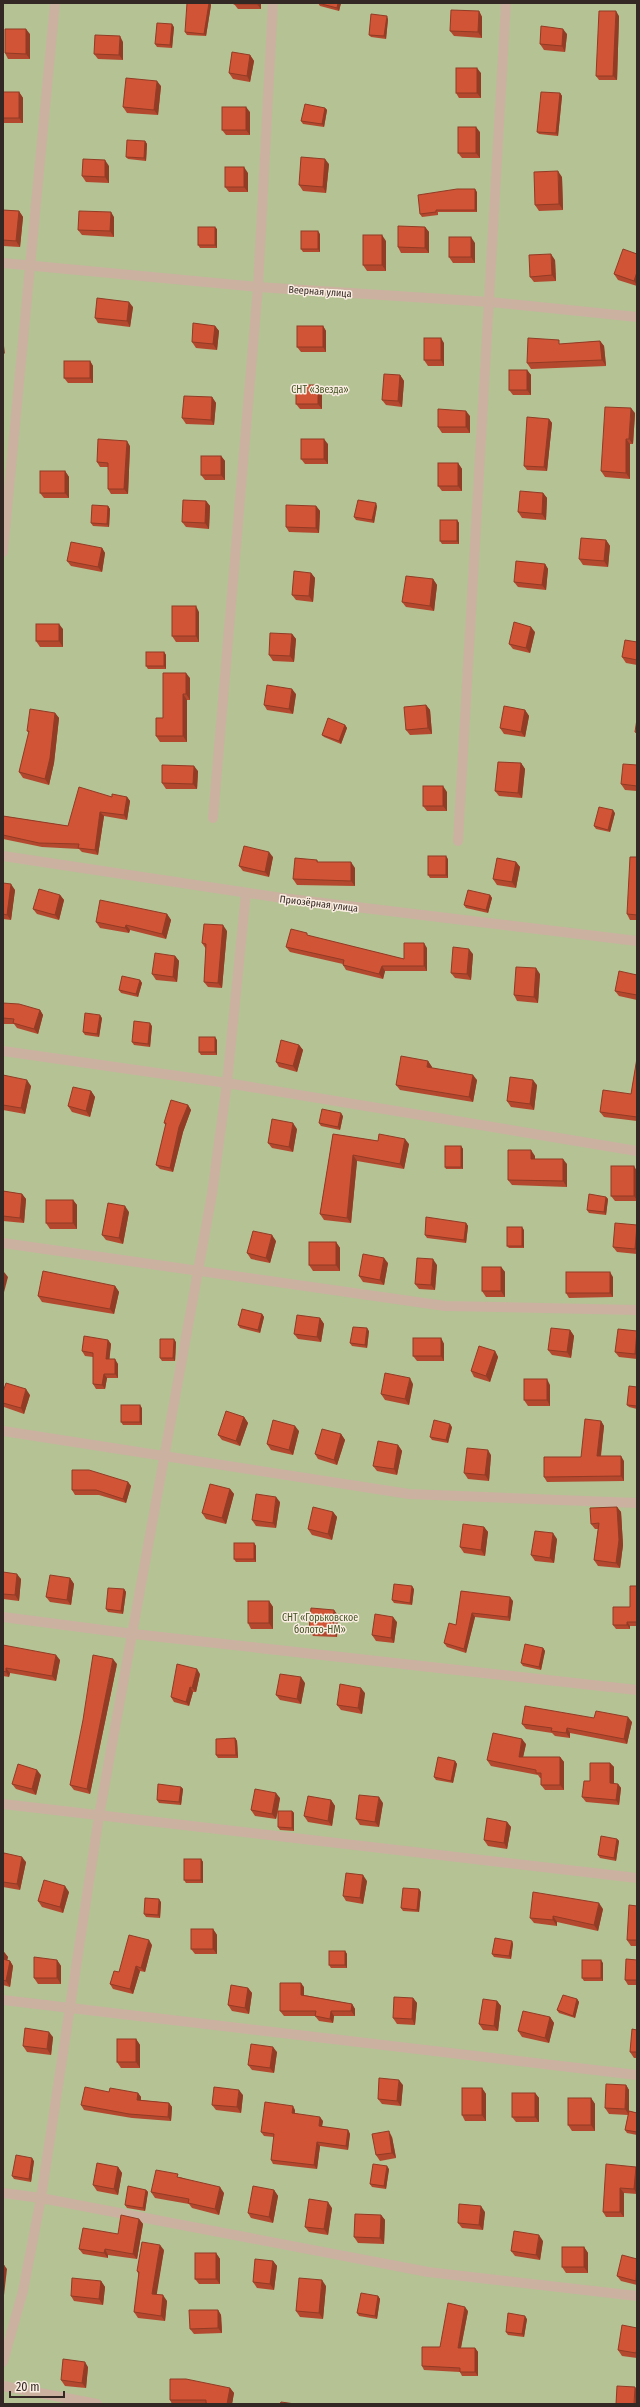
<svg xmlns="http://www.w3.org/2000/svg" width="640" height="2407" font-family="'Fira Sans Condensed',sans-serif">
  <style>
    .green { fill: #b4c294 }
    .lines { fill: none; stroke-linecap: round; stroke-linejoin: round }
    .minor { stroke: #cbb2a0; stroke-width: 10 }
    .wall { fill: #b3482e }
    .shaded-wall { fill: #923b25 }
    .building { fill: #d05435; stroke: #923b25 }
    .labels { text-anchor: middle; stroke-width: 3; stroke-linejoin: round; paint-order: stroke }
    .street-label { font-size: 10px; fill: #342824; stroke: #faede1 }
    .park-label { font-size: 10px; fill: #455426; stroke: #faede1 }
  </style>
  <rect width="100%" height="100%" fill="#f2e3d4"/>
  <rect class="green" x="3" y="3" width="634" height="2401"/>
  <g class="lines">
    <g class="minor">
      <path d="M3,263l255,24 232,15 147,15"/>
      <path d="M3,552l52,-549"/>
      <path d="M213,818l45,-531 15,-284"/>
      <path d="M458,841l48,-838"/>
      <path d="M3,856l279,42 355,43"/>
      <path d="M3,1051l224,32 410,68"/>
      <path d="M3,1243l442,63 192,4"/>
      <path d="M3,1431l406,63 228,9"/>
      <path d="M3,1617l131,17 503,56"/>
      <path d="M3,1804l634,74"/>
      <path d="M3,2000l634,75"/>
      <path d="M3,2193l38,5 387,74 209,24"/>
      <path d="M3,2362l20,-71 18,-93 58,-382 113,-622 15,-111 19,-190"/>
      <path d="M3,2386l94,18"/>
    </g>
  </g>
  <g class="wall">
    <path d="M209,3h1l1,2 -5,31 -19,-1 -2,-3z"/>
    <path d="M261,3v6h-23l-4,-5z"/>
    <path d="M318,3h23l-2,8 -19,-5z"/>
    <path d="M479,11l3,6v21l-28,-2 -4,-5z"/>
    <path d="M619,16l-2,64h-18l-3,-4z"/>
    <path d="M388,19l-2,20 -15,-2 -2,-2z"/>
    <path d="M174,27l-2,21 -15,-1 -2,-3z"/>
    <path d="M30,34v25h-22l-3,-6z"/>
    <path d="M567,34l-2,18 -21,-2 -4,-6z"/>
    <path d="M123,42v18l-25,-1 -4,-5z"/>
    <path d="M250,55l4,6 -4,21 -17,-3 -4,-6z"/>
    <path d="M481,73v25h-22l-3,-5z"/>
    <path d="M161,86l-3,29 -31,-2 -4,-6z"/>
    <path d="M3,92h16l4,6v25h-20z"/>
    <path d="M560,93l2,3 -4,40 -19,-2 -2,-2z"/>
    <path d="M325,108l2,2 -3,17 -21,-3 -2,-3z"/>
    <path d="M250,112v23h-24l-4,-5z"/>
    <path d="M480,132v26h-18l-4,-5z"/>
    <path d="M145,141l2,3 -1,17 -18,-2 -2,-2z"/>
    <path d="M329,164l-3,29 -23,-2 -4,-6z"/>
    <path d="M109,166v17l-23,-1 -4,-6z"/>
    <path d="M248,173v19h-19l-4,-5z"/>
    <path d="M562,177l1,33 -24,1 -4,-6z"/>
    <path d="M477,192v20h-39v3l-16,2 -2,-3z"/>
    <path d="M3,210l16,1 4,6 -3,30 -17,-1z"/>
    <path d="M114,217v20l-32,-2 -4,-5z"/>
    <path d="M425,227l4,5v21h-28l-3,-6z"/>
    <path d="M217,229v19h-17l-2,-3z"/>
    <path d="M320,234v18h-17l-2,-3z"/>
    <path d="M386,241v30h-19l-4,-6z"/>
    <path d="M475,243v20h-22l-4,-6z"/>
    <path d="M637,254v32l-19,-6 -4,-6z"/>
    <path d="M555,260l1,21 -22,1 -4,-5z"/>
    <path d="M133,307l-3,20 -32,-4 -3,-5z"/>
    <path d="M215,326l4,5 -2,19 -21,-2 -4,-6z"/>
    <path d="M323,326l3,5v21h-25l-4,-5z"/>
    <path d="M600,341l4,5 2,20 -75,3 -4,-6 35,-19z"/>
    <path d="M444,343v23h-16l-4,-6z"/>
    <path d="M90,361l3,5v17h-25l-4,-5z"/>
    <path d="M527,370l4,5v20h-18l-4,-5z"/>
    <path d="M400,375l4,6 -2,26 -16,-2 -4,-5z"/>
    <path d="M322,391v18h-22l-4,-5z"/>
    <path d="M212,397l4,6 -2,22 -28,-1 -4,-6z"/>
    <path d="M635,413l-2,31h-3v35l-25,-2 -4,-6z"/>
    <path d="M470,416v17h-28l-4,-6z"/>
    <path d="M549,419l3,4 -5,48 -20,-1 -3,-4z"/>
    <path d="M328,444v20h-23l-4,-5z"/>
    <path d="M130,446l-2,48h-17l-3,-5v-22h-8l-3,-5z"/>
    <path d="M221,456l4,5v19h-20l-4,-5z"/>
    <path d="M458,463l4,6v22h-20l-4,-5z"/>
    <path d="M65,471l4,6v21h-25l-4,-5z"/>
    <path d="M543,493l4,5 -1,22 -24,-2 -4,-6z"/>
    <path d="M206,501l4,5 -1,23 -23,-2 -4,-5z"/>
    <path d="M108,506l2,3 -1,18 -16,-1 -2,-3z"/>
    <path d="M316,506l4,5 -1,22 -30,-1 -3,-5z"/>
    <path d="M377,506l-3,17 -18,-3 -2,-3z"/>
    <path d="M457,520l2,3v21h-17l-2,-3z"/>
    <path d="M606,540l4,6 -2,21 -25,-2 -4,-6z"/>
    <path d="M102,548l3,5 -3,19 -31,-6 -4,-5z"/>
    <path d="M545,564l3,5 -2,21 -28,-3 -4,-5z"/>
    <path d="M311,573l4,5 -2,24 -17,-2 -4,-5z"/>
    <path d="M433,579l4,6 -3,26 -28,-4 -4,-5z"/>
    <path d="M199,612v30h-23l-4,-6z"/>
    <path d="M63,629v18h-23l-4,-6z"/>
    <path d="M535,632l-5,21 -17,-4 -4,-5z"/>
    <path d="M292,634l4,5 -2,23 -21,-1 -4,-6z"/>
    <path d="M637,642v23l-11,-2 -4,-6z"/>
    <path d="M164,652l2,3v14h-18l-2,-3z"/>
    <path d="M190,678v22h-3v42h-27l-4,-6 7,-18z"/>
    <path d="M296,694l-3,20 -26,-4 -3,-5z"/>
    <path d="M426,705l4,5 2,24 -22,1 -4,-5z"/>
    <path d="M525,710l4,6 -4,21 -21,-3 -4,-6z"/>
    <path d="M55,713l4,5 -5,45 -5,22 -26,-7 -4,-6 10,-39 -2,-2z"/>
    <path d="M345,725l2,3 -6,16 -17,-7 -2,-2z"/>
    <path d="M521,763l4,6 -3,29 -23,-2 -4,-5z"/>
    <path d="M637,765v26l-12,-1 -4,-6z"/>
    <path d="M198,771l-1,18h-31l-4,-6z"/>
    <path d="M447,792v19h-20l-4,-5z"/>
    <path d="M112,797h15l3,4 -3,19 -23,-4 -6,39 -16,-3 -3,-3 -37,-2 -39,-8v-23l65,10z"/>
    <path d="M615,813l-5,19 -14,-3 -2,-3z"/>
    <path d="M273,857l-4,20 -26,-6 -4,-5z"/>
    <path d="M637,857v63h-7l-3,-6z"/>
    <path d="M448,859v19h-18l-2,-3z"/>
    <path d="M317,860l1,2 37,6v18l-58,-1 -4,-6z"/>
    <path d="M516,862l4,5 -4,21 -19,-3 -4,-6z"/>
    <path d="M3,883l12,7 -4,30 -8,-1z"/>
    <path d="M60,895l4,5 -5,20 -22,-6 -4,-5z"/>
    <path d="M490,895l2,3 -4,15 -22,-5 -2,-3z"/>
    <path d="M167,914l4,6 -5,19 -36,-9 -1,3 -29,-5 -4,-6z"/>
    <path d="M227,931l-5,57 -14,-1 -4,-5 2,-33 -4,-6z"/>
    <path d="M309,936l95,23 23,-11v23h-42l-2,8 -37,-9 -3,-5v-1l-53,-12 -4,-5z"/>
    <path d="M473,954l-2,26 -16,-2 -4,-5z"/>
    <path d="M175,956l4,5 -2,21 -21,-2 -4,-6z"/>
    <path d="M540,974l-2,29 -21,-2 -3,-6z"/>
    <path d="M637,975v25l-18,-4 -4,-5z"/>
    <path d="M140,980l2,3 -4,14 -17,-4 -2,-3z"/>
    <path d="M3,1003l37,7 3,5 -5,19 -21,-6 -3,-4h-11z"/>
    <path d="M102,1018l-3,19 -14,-2 -2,-3z"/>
    <path d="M152,1026l-2,21 -16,-2 -2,-3z"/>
    <path d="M217,1040v15h-16l-2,-3z"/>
    <path d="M299,1045l4,5 -6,22 -18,-5 -3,-5z"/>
    <path d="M637,1058v63l-33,-4 -4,-5 31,-18z"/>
    <path d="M428,1061l4,6 -1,1 46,12 -4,22 -73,-12 -4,-5z"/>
    <path d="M3,1075l28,11 -6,28 -22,-4z"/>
    <path d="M537,1085l-3,25 -23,-3 -4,-6z"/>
    <path d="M91,1091l4,6 -5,20 -18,-5 -4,-6z"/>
    <path d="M188,1105l3,5 -8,22 -10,40 -13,-3 -4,-4 10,-40 -2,-2z"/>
    <path d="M343,1116l-3,14 -19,-4 -2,-3z"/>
    <path d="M297,1129l-4,23 -21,-4 -4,-5z"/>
    <path d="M333,1134l45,7 31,3 -5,25 -47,-8 -6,62 -27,-3 -4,-6z"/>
    <path d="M461,1146l2,3v20h-17l-1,-2z"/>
    <path d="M535,1156v3l32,5v23l-55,-2 -4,-5z"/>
    <path d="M637,1171v30h-22l-4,-5z"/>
    <path d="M3,1191l19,3 4,5 -2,24 -21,-2z"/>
    <path d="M606,1197l2,2 -2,16 -17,-2 -2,-3z"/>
    <path d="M73,1200l4,5v24h-27l-4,-6z"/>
    <path d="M129,1212l-6,32 -17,-4 -4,-5z"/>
    <path d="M466,1223l2,3 -2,17 -39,-5 -2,-3z"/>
    <path d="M637,1225v29l-20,-2 -4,-5z"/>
    <path d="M524,1230v18h-15l-2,-2z"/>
    <path d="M276,1241l-6,22 -19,-4 -4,-6z"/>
    <path d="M336,1242l4,6v23h-27l-4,-6z"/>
    <path d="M388,1263l-4,22 -21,-3 -4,-6z"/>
    <path d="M437,1265l-2,25 -16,-1 -4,-5z"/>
    <path d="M501,1267l4,5v25h-19l-4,-6z"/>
    <path d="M613,1277v20l-44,1 -3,-5z"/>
    <path d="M115,1286l4,6 -5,22 -72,-12 -4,-6z"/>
    <path d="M262,1314l2,3 -4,16 -20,-5 -2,-3z"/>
    <path d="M320,1318l4,6 -3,18 -23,-3 -4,-5z"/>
    <path d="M570,1330l4,6 -3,22 -19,-3 -4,-5z"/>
    <path d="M369,1331l-2,17 -15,-2 -2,-3z"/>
    <path d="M637,1331v28l-18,-2 -4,-5z"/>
    <path d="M441,1338l3,6v17h-27l-4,-5z"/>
    <path d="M108,1340l3,4 -2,15 9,5v14h-11l-2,11h-9l-3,-5v-27l-8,-1 -3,-5z"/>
    <path d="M176,1342l-1,19h-13l-2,-3z"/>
    <path d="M495,1351l3,6 -8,25 -16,-5 -3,-6z"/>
    <path d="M413,1384l-4,21 -24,-5 -4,-6z"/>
    <path d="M550,1385v21h-22l-4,-6z"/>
    <path d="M637,1387v22l-8,-2 -2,-2z"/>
    <path d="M3,1392l27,3 -6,19 -20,-7 -1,-1z"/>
    <path d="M142,1408v17h-19l-2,-3z"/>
    <path d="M244,1417l4,6 -8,23 -18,-6 -4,-5z"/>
    <path d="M601,1421l3,5 -3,30 23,5v20l-77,1 -3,-5 37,-20z"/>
    <path d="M452,1427l-4,16 -16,-3 -2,-3z"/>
    <path d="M299,1431l-6,24 -22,-5 -4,-6z"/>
    <path d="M341,1434l4,6 -8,25 -19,-6 -3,-5z"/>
    <path d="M398,1445l4,6 -5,24 -20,-4 -4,-5z"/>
    <path d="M491,1455l-2,26 -21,-2 -4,-6z"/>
    <path d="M128,1482l3,4 -5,17 -27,-8h-24l-3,-5z"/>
    <path d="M230,1489l4,5 -8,30 -20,-5 -4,-6z"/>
    <path d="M280,1502l-4,26 -20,-2 -4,-6z"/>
    <path d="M617,1507l4,5 2,33 -3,23 -22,-2 -4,-6 4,-31h-3l-4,-5z"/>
    <path d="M333,1512l4,5 -5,23 -20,-5 -4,-6z"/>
    <path d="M484,1527l4,5 -3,24 -21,-3 -4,-6z"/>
    <path d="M557,1539l-3,24 -19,-2 -4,-6z"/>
    <path d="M254,1543l2,3v16h-20l-2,-3z"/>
    <path d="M3,1572l18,7 -2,22 -16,-2z"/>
    <path d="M70,1578l4,6 -3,21 -21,-3 -4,-5z"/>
    <path d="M637,1586v40h-7v3h-14l-3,-4 17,-18z"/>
    <path d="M124,1589l2,3 -3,22 -15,-2 -2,-3z"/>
    <path d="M414,1589l-2,16 -18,-2 -2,-3z"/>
    <path d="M461,1591l52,10 -3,20 -35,-4 -9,36 -19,-6 -3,-4 12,-18z"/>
    <path d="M269,1601l4,6v22h-22l-3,-6z"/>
    <path d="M338,1615l-1,22 -24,-1 -4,-6z"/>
    <path d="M397,1622l-3,21 -18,-2 -4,-6z"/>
    <path d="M3,1645l57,15 -4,21 -46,-8 -1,4 -6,-1z"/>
    <path d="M543,1648l2,3 -4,19 -18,-4 -2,-3z"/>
    <path d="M117,1664l-27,130 -16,-4 -4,-5z"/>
    <path d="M200,1674l-4,18h-3l-4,14 -15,-4 -3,-5z"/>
    <path d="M305,1683l-4,21 -21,-4 -4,-5z"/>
    <path d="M365,1693l-3,21 -21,-4 -4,-5z"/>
    <path d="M594,1718l38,4 -5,22 -57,-11v5l-15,-2 -3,-3 -26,-4 -4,-5z"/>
    <path d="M235,1738l2,3 1,17h-20l-2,-3z"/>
    <path d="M526,1744l-3,13h37l4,5v28h-19l-4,-5v-7h-1l-2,-3 -47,-9 -4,-6z"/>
    <path d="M455,1761l2,3 -4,19 -17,-3 -2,-3z"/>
    <path d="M610,1763l4,4v17h4l3,4 -2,17 -33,-3 -4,-5 8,-16z"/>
    <path d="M41,1775l-5,20 -20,-6 -4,-5z"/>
    <path d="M181,1787l2,2 -2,16 -22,-2 -2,-3z"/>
    <path d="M280,1798l-2,13h14l2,2v18l-14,-1 -2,-3v-16l-2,8 -21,-3 -4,-6z"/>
    <path d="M331,1800l4,6 -3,20 -24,-4 -4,-6z"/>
    <path d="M383,1803l-4,24 -19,-2 -4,-6z"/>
    <path d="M507,1822l4,5 -4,22 -19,-3 -4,-6z"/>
    <path d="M617,1839l2,2 -3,20 -16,-3 -2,-3z"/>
    <path d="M3,1857l23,5 -6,28 -17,-3z"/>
    <path d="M201,1859l2,3v21h-17l-2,-3z"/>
    <path d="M367,1881l-4,23 -17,-3 -3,-5z"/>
    <path d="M419,1889l2,3 -2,20 -16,-1 -2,-3z"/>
    <path d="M69,1892l-6,21 -21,-6 -4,-6z"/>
    <path d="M161,1902l-1,16 -14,-1 -2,-3z"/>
    <path d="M637,1906v40h-6l-4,-6z"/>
    <path d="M603,1909l-5,22 -41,-9v4l-23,-3 -4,-5z"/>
    <path d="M213,1929l4,6v19h-22l-4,-5z"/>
    <path d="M512,1941l1,3 -2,15 -17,-2 -2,-3z"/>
    <path d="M152,1945l-7,27 -5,-1 -7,23 -20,-5 -3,-5 9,-12z"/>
    <path d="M345,1951l2,3v14h-16l-2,-3z"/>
    <path d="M3,1952h1l4,5 -1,3 3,1 3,5 -3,21 -7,-2z"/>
    <path d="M57,1960l4,6v18h-23l-4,-6z"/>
    <path d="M637,1960v25h-9l-3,-5z"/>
    <path d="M603,1963v18h-19l-2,-3z"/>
    <path d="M304,1987v8l48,9 3,5v7h-21l-1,7 -14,-2 -4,-5h-31l-4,-5z"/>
    <path d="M248,1988l4,5 -3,21 -17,-3 -4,-6z"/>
    <path d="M413,1998l4,5 -2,22 -18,-1 -4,-6z"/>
    <path d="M577,1999l2,3 -4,16 -16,-5 -2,-3z"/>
    <path d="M497,2001l4,5 -3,25 -15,-1 -4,-6z"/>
    <path d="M550,2017l4,6 -5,20 -27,-6 -4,-6z"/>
    <path d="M637,2030v28h-3l-4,-6z"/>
    <path d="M53,2037l-2,18 -24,-3 -4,-6z"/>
    <path d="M136,2039l4,6v23h-19l-4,-6z"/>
    <path d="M277,2052l-3,21 -22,-3 -4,-5z"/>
    <path d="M403,2085l-2,21 -19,-2 -4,-5z"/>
    <path d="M626,2085l3,5v21l8,2v22l-10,-2 -2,-3 3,-15 -19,-1 -4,-6z"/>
    <path d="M482,2088l4,6v27h-21l-3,-6z"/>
    <path d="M109,2092l29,1 3,4v3l28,3 3,4 -1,14 -39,-3 -48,-8 -3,-5z"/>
    <path d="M535,2093l4,5v24h-23l-4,-5z"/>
    <path d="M243,2095l-2,18 -25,-3 -4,-5z"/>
    <path d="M591,2098l4,6v27h-23l-4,-6z"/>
    <path d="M295,2110v3l28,8 -1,6 26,3 2,4 -2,16 -28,-4 -3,23 -44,-5 -2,-4 3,-23 -10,-1 -3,-4z"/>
    <path d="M392,2137l4,21 -16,3 -4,-6z"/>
    <path d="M34,2161l-3,21 -17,-3 -2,-3z"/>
    <path d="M118,2167l4,6 -4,22 -21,-4 -4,-6z"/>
    <path d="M636,2167l1,2v25l-13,-1v24h-18l-3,-5z"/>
    <path d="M389,2169l-3,20 -14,-2 -2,-3z"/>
    <path d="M180,2177l44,16 -5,22 -27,-7 -3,-4 -34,-6 -4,-6z"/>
    <path d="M146,2190l2,2 -3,19 -18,-3 -2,-3z"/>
    <path d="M274,2190l4,6 -5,27 -22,-5 -3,-5z"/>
    <path d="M332,2208l-4,27 -19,-3 -4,-5z"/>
    <path d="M485,2212l-2,18 -21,-2 -4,-5z"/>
    <path d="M381,2215l4,5 -1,24 -26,-1 -4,-6z"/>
    <path d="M139,2219l4,5 -6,35 -29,-4v3l-25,-4 -4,-5 39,-15z"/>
    <path d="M543,2241l-3,19 -25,-4 -4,-5z"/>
    <path d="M584,2247l4,6v20h-22l-4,-6z"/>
    <path d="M164,2250l-8,44 11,7 -2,20 -27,-3 -4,-6 5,-37 -2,-4z"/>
    <path d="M216,2253l4,6v25h-21l-4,-5z"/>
    <path d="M637,2259v26l-16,-4 -4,-5z"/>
    <path d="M273,2261l4,5 -3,24 -17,-2 -4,-6z"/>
    <path d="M101,2281l4,6 -2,18 -29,-4 -3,-5z"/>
    <path d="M326,2286l-3,33 -23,-2 -4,-6z"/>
    <path d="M378,2296l2,3 -3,20 -18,-3 -2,-3z"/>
    <path d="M218,2310l3,5 1,18 -28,1 -4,-5z"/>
    <path d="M468,2311l-7,37h14l3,4v24h-16l-2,-4 -36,-2 -2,-4 18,-19z"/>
    <path d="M527,2319l-3,18 -16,-2 -2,-3z"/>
    <path d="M637,2328v30l-15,-2 -4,-6z"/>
    <path d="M88,2367l-2,21 -21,-2 -4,-6z"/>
    <path d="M230,2388l4,5 -2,11h-60l-2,-4z"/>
  </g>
  <g class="shaded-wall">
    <path d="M209,3h1l1,2 -5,31 -2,-2z"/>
    <path d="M257,3h4v6l-4,-5z"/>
    <path d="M338,3h3l-2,8 -2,-3z"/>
    <path d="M479,11l3,6v21l-4,-6z"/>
    <path d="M616,11l3,5 -2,64 -4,-4z"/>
    <path d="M387,16l1,3 -2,20 -2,-3z"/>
    <path d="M172,24l2,3 -2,21 -2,-3z"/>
    <path d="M26,29l4,5v25l-4,-5z"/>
    <path d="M563,29l4,5 -2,18 -3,-6z"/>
    <path d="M120,36l3,6v18l-4,-5z"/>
    <path d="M250,55l4,6 -4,21 -3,-6z"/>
    <path d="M477,68l4,5v25l-4,-5z"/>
    <path d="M157,81l4,5 -3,29 -4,-5z"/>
    <path d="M19,92l4,6v25l-4,-5z"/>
    <path d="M560,93l2,3 -4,40 -2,-3z"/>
    <path d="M246,107l4,5v23l-4,-5z"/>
    <path d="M325,108l2,2 -3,17 -2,-3z"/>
    <path d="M476,127l4,5v26l-4,-5z"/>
    <path d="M145,141l2,3 -1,17 -2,-3z"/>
    <path d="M325,159l4,5 -3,29 -3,-6z"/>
    <path d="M105,160l4,6v17l-4,-6z"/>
    <path d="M244,167l4,6v19l-4,-5z"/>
    <path d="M558,171l4,6 1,33 -4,-6z"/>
    <path d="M475,189l2,3v20l-2,-2z"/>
    <path d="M19,211l4,6 -3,30 -4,-6z"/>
    <path d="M111,212l3,5v20l-4,-6z"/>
    <path d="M215,227l2,2v19l-2,-3z"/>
    <path d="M425,227l4,5v21l-4,-5z"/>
    <path d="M318,231l2,3v18l-2,-3z"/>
    <path d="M382,235l4,6v30l-4,-6z"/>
    <path d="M471,237l4,6v20l-4,-6z"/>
    <path d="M551,254l4,6 1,21 -4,-6z"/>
    <path d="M637,272v13l-3,-4z"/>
    <path d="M129,302l4,5 -3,20 -3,-6z"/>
    <path d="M215,326l4,5 -2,19 -4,-6z"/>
    <path d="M323,326l3,5v21l-3,-5z"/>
    <path d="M3,338l2,16 -2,-2z"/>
    <path d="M441,338l3,5v23l-3,-6z"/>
    <path d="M600,341l4,5 2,20 -4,-6z"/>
    <path d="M90,361l3,5v17l-3,-5z"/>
    <path d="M527,370l4,5v20l-4,-5z"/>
    <path d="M400,375l4,6 -2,26 -4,-6z"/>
    <path d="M318,385l4,6v18l-4,-5z"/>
    <path d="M212,397l4,6 -2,22 -3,-5z"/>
    <path d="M631,408l4,5 -2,31 -4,-5z"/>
    <path d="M466,411l4,5v17l-4,-6z"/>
    <path d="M549,419l3,4 -5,48 -3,-4z"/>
    <path d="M324,439l4,5v20l-4,-5z"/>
    <path d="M626,439l4,5v35l-4,-6z"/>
    <path d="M127,441l3,5 -2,48 -4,-5z"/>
    <path d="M221,456l4,5v19l-4,-5z"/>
    <path d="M458,463l4,6v22l-4,-5z"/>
    <path d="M65,471l4,6v21l-4,-5z"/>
    <path d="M543,493l4,5 -1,22 -4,-6z"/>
    <path d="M206,501l4,5 -1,23 -4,-6z"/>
    <path d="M376,503l1,3 -3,17 -2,-3z"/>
    <path d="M108,506l2,3 -1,18 -2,-3z"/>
    <path d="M316,506l4,5 -1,22 -3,-5z"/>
    <path d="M457,520l2,3v21l-2,-3z"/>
    <path d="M606,540l4,6 -2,21 -4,-6z"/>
    <path d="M102,548l3,5 -3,19 -4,-5z"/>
    <path d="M545,564l3,5 -2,21 -4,-5z"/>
    <path d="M311,573l4,5 -2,24 -4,-6z"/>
    <path d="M433,579l4,6 -3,26 -4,-5z"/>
    <path d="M196,606l3,6v30l-3,-6z"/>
    <path d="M59,624l4,5v18l-4,-6z"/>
    <path d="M531,627l4,5 -5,21 -4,-5z"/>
    <path d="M292,634l4,5 -2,23 -4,-6z"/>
    <path d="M164,652l2,3v14l-2,-3z"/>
    <path d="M186,673l4,5v22l-4,-6z"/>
    <path d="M292,689l4,5 -3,20 -4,-5z"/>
    <path d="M183,694l4,6v42l-4,-6z"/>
    <path d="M426,705l4,5 2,24 -4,-6z"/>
    <path d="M525,710l4,6 -4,21 -4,-5z"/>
    <path d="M55,713l4,5 -5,45 -5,22 -4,-6z"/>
    <path d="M345,725l2,3 -6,16 -2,-3z"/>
    <path d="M521,763l4,6 -3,29 -4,-5z"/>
    <path d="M194,766l4,5 -1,18 -4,-5z"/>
    <path d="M443,786l4,6v19l-4,-5z"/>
    <path d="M127,797l3,4 -3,19 -3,-5z"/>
    <path d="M613,810l2,3 -5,19 -2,-2z"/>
    <path d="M100,812l4,4 -6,39 -3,-5z"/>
    <path d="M269,852l4,5 -4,20 -4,-5z"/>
    <path d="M446,856l2,3v19l-2,-3z"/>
    <path d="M351,862l4,6v18l-4,-5z"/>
    <path d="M516,862l4,5 -4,21 -4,-6z"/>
    <path d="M11,884l4,6 -4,30 -4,-5z"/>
    <path d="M60,895l4,5 -5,20 -4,-5z"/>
    <path d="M490,895l2,3 -4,15 -2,-3z"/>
    <path d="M167,914l4,6 -5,19 -4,-5z"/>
    <path d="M126,925l4,5 -1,3 -4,-5z"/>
    <path d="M223,925l4,6 -5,57 -4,-5z"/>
    <path d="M424,943l3,5v23l-3,-5z"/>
    <path d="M469,949l4,5 -2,26 -4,-6z"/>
    <path d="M175,956l4,5 -2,21 -4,-5z"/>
    <path d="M382,966l3,5 -2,8 -4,-5z"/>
    <path d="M536,968l4,6 -2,29 -4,-6z"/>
    <path d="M140,980l2,3 -4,14 -2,-3z"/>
    <path d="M40,1010l3,5 -5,19 -4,-5z"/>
    <path d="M100,1015l2,3 -3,19 -2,-3z"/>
    <path d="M150,1023l2,3 -2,21 -2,-3z"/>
    <path d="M215,1037l2,3v15l-2,-3z"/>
    <path d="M299,1045l4,5 -6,22 -4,-6z"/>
    <path d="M428,1061l4,6 -1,6 -4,-6z"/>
    <path d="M473,1075l4,5 -4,22 -4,-5z"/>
    <path d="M27,1080l4,6 -6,28 -4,-6z"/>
    <path d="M533,1080l4,5 -3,25 -4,-6z"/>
    <path d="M91,1091l4,6 -5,20 -4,-6z"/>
    <path d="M188,1105l3,5 -8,22 -10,40 -3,-4 9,-41z"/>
    <path d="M341,1113l2,3 -3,14 -2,-3z"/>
    <path d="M293,1123l4,6 -4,23 -4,-5z"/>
    <path d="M405,1139l4,5 -5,25 -4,-5z"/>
    <path d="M461,1146l2,3v20l-2,-2z"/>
    <path d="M531,1150l4,6v8l-4,-5z"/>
    <path d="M353,1155l4,6 -6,62 -4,-5z"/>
    <path d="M563,1159l4,5v23l-4,-6z"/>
    <path d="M634,1166l3,5v29l-3,-4z"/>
    <path d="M22,1194l4,5 -2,24 -4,-5z"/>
    <path d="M606,1197l2,2 -2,16 -2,-3z"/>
    <path d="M73,1200l4,5v24l-4,-6z"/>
    <path d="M125,1206l4,6 -6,32 -4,-6z"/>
    <path d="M466,1223l2,3 -2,17 -2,-3z"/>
    <path d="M522,1227l2,3v18l-2,-2z"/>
    <path d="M637,1230v21l-2,-2z"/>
    <path d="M272,1235l4,6 -6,22 -4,-5z"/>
    <path d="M336,1242l4,6v23l-4,-6z"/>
    <path d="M384,1258l4,5 -4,22 -4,-5z"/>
    <path d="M433,1259l4,6 -2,25 -4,-5z"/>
    <path d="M501,1267l4,5v25l-4,-6z"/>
    <path d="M4,1272l4,5 -5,19v-21z"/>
    <path d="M610,1272l3,5v20l-3,-4z"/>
    <path d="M115,1286l4,6 -5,22 -4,-5z"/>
    <path d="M262,1314l2,3 -4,16 -2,-3z"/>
    <path d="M320,1318l4,6 -3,18 -4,-5z"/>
    <path d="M367,1328l2,3 -2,17 -2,-3z"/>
    <path d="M570,1330l4,6 -3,22 -4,-6z"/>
    <path d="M637,1334v23l-2,-3z"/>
    <path d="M441,1338l3,6v17l-3,-5z"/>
    <path d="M174,1339l2,3 -1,19 -2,-3z"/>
    <path d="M108,1340l3,4 -2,20 -3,-5z"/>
    <path d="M495,1351l3,6 -8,25 -4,-6z"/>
    <path d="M115,1359l3,5v14l-3,-4z"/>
    <path d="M104,1374l3,4 -2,11 -3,-4z"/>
    <path d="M410,1378l3,6 -4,21 -4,-6z"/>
    <path d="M547,1379l3,6v21l-3,-6z"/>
    <path d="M26,1389l4,6 -6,19 -3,-6z"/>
    <path d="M140,1405l2,3v17l-2,-3z"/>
    <path d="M244,1417l4,6 -8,23 -4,-5z"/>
    <path d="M601,1421l3,5 -4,35 -3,-5z"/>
    <path d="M450,1424l2,3 -4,16 -2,-3z"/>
    <path d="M295,1426l4,5 -6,24 -4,-5z"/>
    <path d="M341,1434l4,6 -8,25 -3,-5z"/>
    <path d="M398,1445l4,6 -5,24 -3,-6z"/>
    <path d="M488,1450l3,5 -2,26 -4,-6z"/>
    <path d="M621,1456l3,5v20l-3,-5z"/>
    <path d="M128,1482l3,4 -5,17 -3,-4z"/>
    <path d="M230,1489l4,5 -8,30 -4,-6z"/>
    <path d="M276,1497l4,5 -4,26 -3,-5z"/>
    <path d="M617,1507l4,5 2,33 -3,23 -4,-5z"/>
    <path d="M333,1512l4,5 -5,23 -4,-6z"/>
    <path d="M484,1527l4,5 -3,24 -4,-6z"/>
    <path d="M553,1533l4,6 -3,24 -4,-5z"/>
    <path d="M254,1543l2,3v16l-2,-3z"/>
    <path d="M17,1574l4,5 -2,22 -4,-6z"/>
    <path d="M70,1578l4,6 -3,21 -4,-5z"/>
    <path d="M412,1586l2,3 -2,16 -2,-2z"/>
    <path d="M124,1589l2,3 -3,22 -2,-3z"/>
    <path d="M510,1597l3,4 -3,20 -2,-4z"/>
    <path d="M269,1601l4,6v22l-4,-6z"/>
    <path d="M334,1610l4,5 -1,22 -4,-5z"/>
    <path d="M472,1613l3,4 -9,36 -2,-4z"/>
    <path d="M393,1617l4,5 -3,21 -3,-5z"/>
    <path d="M627,1622l3,4v3l-3,-4z"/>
    <path d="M543,1648l2,3 -4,19 -2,-3z"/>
    <path d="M56,1655l4,5 -4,21 -4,-5z"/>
    <path d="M113,1659l4,5 -27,130 -3,-5z"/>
    <path d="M6,1668l4,5 -1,4 -3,-5z"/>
    <path d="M197,1669l3,5 -4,18 -4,-4z"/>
    <path d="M301,1677l4,6 -4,21 -4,-5z"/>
    <path d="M190,1687l3,5 -4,14 -3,-4z"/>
    <path d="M361,1688l4,5 -3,21 -4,-6z"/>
    <path d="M628,1717l4,5 -5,22 -3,-5z"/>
    <path d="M567,1728l3,5v5l-4,-5z"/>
    <path d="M235,1738l2,3 1,17 -2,-3z"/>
    <path d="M522,1739l4,5 -4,18 -3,-5z"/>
    <path d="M560,1757l4,5v28l-4,-5z"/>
    <path d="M455,1761l2,3 -4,19 -2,-2z"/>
    <path d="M610,1763l4,4v21l-4,-5z"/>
    <path d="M37,1770l4,5 -5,20 -4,-6z"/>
    <path d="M618,1784l3,4 -2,17 -3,-5z"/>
    <path d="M181,1787l2,2 -2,16 -2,-3z"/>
    <path d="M276,1793l4,5 -4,21 -4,-5z"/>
    <path d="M379,1797l4,6 -4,24 -4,-5z"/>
    <path d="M331,1800l4,6 -3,20 -4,-5z"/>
    <path d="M292,1811l2,2v18l-2,-3z"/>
    <path d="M507,1822l4,5 -4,22 -3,-6z"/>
    <path d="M617,1839l2,2 -3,20 -2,-3z"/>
    <path d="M22,1857l4,5 -6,28 -3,-6z"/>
    <path d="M201,1859l2,3v21l-2,-3z"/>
    <path d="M363,1875l4,6 -4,23 -3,-6z"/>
    <path d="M65,1886l4,6 -6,21 -3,-6z"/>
    <path d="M419,1889l2,3 -2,20 -2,-2z"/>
    <path d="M159,1899l2,3 -1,16 -2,-3z"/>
    <path d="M599,1903l4,6 -5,22 -4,-6z"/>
    <path d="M553,1916l4,6v4l-4,-6z"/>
    <path d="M213,1929l4,6v19l-4,-5z"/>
    <path d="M149,1940l3,5 -7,27 -4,-4z"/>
    <path d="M512,1941l1,3 -2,15 -2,-3z"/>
    <path d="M345,1951l2,3v14l-2,-3z"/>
    <path d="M4,1952l4,5 -2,8 -3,-5z"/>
    <path d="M57,1960l4,6v18l-4,-6z"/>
    <path d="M601,1960l2,3v18l-2,-3z"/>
    <path d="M10,1961l3,5 -3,21 -4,-6z"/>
    <path d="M136,1966l4,5 -7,23 -3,-5z"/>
    <path d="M301,1983l3,4v12l-3,-4z"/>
    <path d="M248,1988l4,5 -3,21 -4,-6z"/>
    <path d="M413,1998l4,5 -2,22 -3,-6z"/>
    <path d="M577,1999l2,3 -4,16 -2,-2z"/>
    <path d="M497,2001l4,5 -3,25 -4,-5z"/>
    <path d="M352,2004l3,5v7l-4,-5z"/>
    <path d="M331,2011l3,5 -1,7 -3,-4z"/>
    <path d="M550,2017l4,6 -5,20 -4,-5z"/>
    <path d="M49,2032l4,5 -2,18 -4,-6z"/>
    <path d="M136,2039l4,6v23l-4,-6z"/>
    <path d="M273,2047l4,5 -3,21 -4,-5z"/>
    <path d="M399,2080l4,5 -2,21 -4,-5z"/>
    <path d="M626,2085l3,5v25l-4,-6z"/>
    <path d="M482,2088l4,6v27l-4,-6z"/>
    <path d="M239,2090l4,5 -2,18 -4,-6z"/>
    <path d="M138,2093l3,4 -1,7 -3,-4z"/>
    <path d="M535,2093l4,5v24l-4,-5z"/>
    <path d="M591,2098l4,6v27l-4,-6z"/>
    <path d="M169,2103l3,4 -1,14 -3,-4z"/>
    <path d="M293,2106l2,4 -1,7 -2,-4z"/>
    <path d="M320,2117l3,4 -2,9 -2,-4z"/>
    <path d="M348,2130l2,4 -2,16 -2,-4z"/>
    <path d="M389,2131l3,6 4,21 -4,-5z"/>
    <path d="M317,2142l3,4 -3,23 -3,-4z"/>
    <path d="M32,2158l2,3 -3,21 -2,-3z"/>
    <path d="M387,2166l2,3 -3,20 -2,-3z"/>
    <path d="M118,2167l4,6 -4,22 -4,-6z"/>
    <path d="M636,2167l1,2v25l-3,-5z"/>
    <path d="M220,2187l4,6 -5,22 -4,-6z"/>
    <path d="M620,2188l4,5v24l-4,-5z"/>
    <path d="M146,2190l2,2 -3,19 -2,-3z"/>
    <path d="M274,2190l4,6 -5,27 -4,-6z"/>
    <path d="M328,2202l4,6 -4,27 -4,-6z"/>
    <path d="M481,2206l4,6 -2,18 -4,-5z"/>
    <path d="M381,2215l4,5 -1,24 -4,-6z"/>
    <path d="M139,2219l4,5 -6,35 -4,-5z"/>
    <path d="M539,2235l4,6 -3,19 -4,-5z"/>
    <path d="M160,2245l4,5 -8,49 -4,-5z"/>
    <path d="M584,2247l4,6v20l-4,-6z"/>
    <path d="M105,2249l3,6v3l-4,-5z"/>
    <path d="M216,2253l4,6v25l-4,-5z"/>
    <path d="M273,2261l4,5 -3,24 -4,-6z"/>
    <path d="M4,2265l3,4 -3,26 -1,-2v-19z"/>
    <path d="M322,2280l4,6 -3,33 -4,-6z"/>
    <path d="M101,2281l4,6 -2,18 -4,-6z"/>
    <path d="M163,2295l4,6 -2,20 -4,-5z"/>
    <path d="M378,2296l2,3 -3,20 -2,-3z"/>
    <path d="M465,2307l3,4 -8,41 -2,-4z"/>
    <path d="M218,2310l3,5 1,18 -4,-5z"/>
    <path d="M525,2316l2,3 -3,18 -2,-3z"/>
    <path d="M475,2348l3,4v24l-3,-4z"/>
    <path d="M85,2362l3,5 -2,21 -4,-5z"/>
    <path d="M635,2387l2,3v14h-3z"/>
    <path d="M230,2388l4,5 -2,11h-5z"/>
  </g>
  <g class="building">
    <path d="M187,3h22l-5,31 -19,-2z"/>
    <rect x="234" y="3" width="23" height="1"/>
    <path d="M318,3h20l-1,5z"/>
    <path d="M451,10l28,1 -1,21 -28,-1z"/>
    <path d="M599,11h17l-3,65h-17z"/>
    <path d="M371,14l16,2 -3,20 -15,-1z"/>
    <path d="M157,23l15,1 -2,21 -15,-1z"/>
    <path d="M541,26l22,3 -1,17 -22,-2z"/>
    <path d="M5,29h21v25l-21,-1z"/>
    <path d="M95,35l25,1 -1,19 -25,-1z"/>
    <path d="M232,52l18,3 -3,21 -18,-3z"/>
    <rect x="456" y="68" width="21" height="25"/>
    <path d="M126,78l31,3 -3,29 -31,-3z"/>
    <rect x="3" y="92" width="16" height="26"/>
    <path d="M541,92l19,1 -4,40 -19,-1z"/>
    <path d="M305,104l20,4 -3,16 -21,-3z"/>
    <rect x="222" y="107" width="24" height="23"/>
    <rect x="458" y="127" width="18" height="26"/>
    <path d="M127,140l18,1 -1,17 -18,-1z"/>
    <path d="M301,157l24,2 -2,28 -24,-2z"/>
    <path d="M83,159l22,1v17l-23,-1z"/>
    <rect x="225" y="167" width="19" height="20"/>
    <path d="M558,171l1,33 -24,1 -1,-33z"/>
    <path d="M457,189h18v21h-39v2l-16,2 -2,-19z"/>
    <path d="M3,210l16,1 -3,30 -13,-1z"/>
    <path d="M79,211l32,1 -1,19 -32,-1z"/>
    <path d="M398,226l27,1v21l-27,-1z"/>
    <rect x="198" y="227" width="17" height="18"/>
    <rect x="301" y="231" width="17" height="18"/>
    <rect x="363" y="235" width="19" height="30"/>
    <rect x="449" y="237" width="22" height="20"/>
    <path d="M623,249l14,5v18l-3,9 -20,-7z"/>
    <path d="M551,254l1,21 -22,2 -1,-22z"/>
    <path d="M97,298l32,4 -2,19 -32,-3z"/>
    <path d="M193,323l22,3 -2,18 -21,-2z"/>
    <rect x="297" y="326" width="26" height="21"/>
    <rect x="424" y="338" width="17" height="22"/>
    <path d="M528,338l31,2v4l41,-3 2,19 -75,3z"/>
    <rect x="64" y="361" width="26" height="17"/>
    <rect x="509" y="370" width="18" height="20"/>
    <path d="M384,374l16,1 -2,26 -16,-1z"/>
    <rect x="296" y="385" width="22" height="19"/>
    <path d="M184,396l28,1 -1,23 -29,-2z"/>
    <path d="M605,407l26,1 -2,31h-3v34l-25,-2z"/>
    <path d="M438,409l28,2v16h-28z"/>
    <path d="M527,417l22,2 -5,48 -20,-1z"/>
    <path d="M98,439l29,2 -3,48h-16v-26l-11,-1z"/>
    <rect x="301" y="439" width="23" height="20"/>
    <rect x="201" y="456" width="20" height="19"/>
    <rect x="438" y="463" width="20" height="23"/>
    <rect x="40" y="471" width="25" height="22"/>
    <path d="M520,491l23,2 -1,21 -24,-2z"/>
    <path d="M183,500l23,1 -1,22 -23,-1z"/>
    <path d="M358,500l18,3 -4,17 -18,-3z"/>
    <path d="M92,505l16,1 -1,18 -16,-1z"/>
    <path d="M286,505l30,1v22l-30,-1z"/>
    <rect x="440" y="520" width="17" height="21"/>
    <path d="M581,538l25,2 -2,21 -25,-2z"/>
    <path d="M71,542l31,6 -4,19 -31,-6z"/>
    <path d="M516,561l29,3 -3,21 -28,-3z"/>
    <path d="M294,571l17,2 -2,23 -17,-1z"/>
    <path d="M406,576l27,3 -3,27 -28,-4z"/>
    <rect x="172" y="606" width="24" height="30"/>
    <path d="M514,622l17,5 -5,21 -17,-4z"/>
    <rect x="36" y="624" width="23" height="17"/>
    <path d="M270,633l22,1 -2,22 -21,-1z"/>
    <path d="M625,640l12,2v18l-15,-3z"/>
    <rect x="146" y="652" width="18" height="14"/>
    <path d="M163,673h23v21h-3v42h-27v-18h7z"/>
    <path d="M267,685l25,4 -3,20 -25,-4z"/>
    <path d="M426,705l2,23 -22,2 -2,-23z"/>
    <path d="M504,706l21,4 -4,22 -21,-4z"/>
    <path d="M30,709l25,4 -5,45 -5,21 -26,-7 10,-41h-2z"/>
    <path d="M328,718l17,7 -6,16 -17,-6z"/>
    <path d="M637,719v14l-2,-1z"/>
    <path d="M498,762l23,1 -3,30 -23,-2z"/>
    <path d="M623,764l14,1v21l-16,-2z"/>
    <path d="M162,765l32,1 -1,18 -31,-1z"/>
    <rect x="423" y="786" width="20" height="20"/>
    <path d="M79,787l33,10v-3l15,3 -3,18 -24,-3 -5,38 -17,-2 1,-4 -40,-1 -36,-8v-19l65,10z"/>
    <path d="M599,807l14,3 -5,20 -14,-4z"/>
    <path d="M244,846l25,6 -4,20 -26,-6z"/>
    <rect x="428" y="856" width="18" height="19"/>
    <path d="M630,857h7v58l-10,-1z"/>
    <path d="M295,858l22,2v2h34v19l-58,-2z"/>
    <path d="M497,858l19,4 -4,20 -19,-3z"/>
    <path d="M3,883l8,1 -4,31 -4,-1z"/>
    <path d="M39,889l21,6 -5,20 -22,-6z"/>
    <path d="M468,890l22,5 -4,15 -22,-5z"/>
    <path d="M100,900l67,14 -5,20 -36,-9 -1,3 -29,-6z"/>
    <path d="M204,924l19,1 -5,58 -14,-1 2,-38 -4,-1z"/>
    <path d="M291,929l16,4v2l97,24v-16h20v23h-42l-3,8 -36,-9 1,-5 -58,-13z"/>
    <path d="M453,947l16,2 -2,25 -16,-1z"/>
    <path d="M155,953l20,3 -2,21 -21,-3z"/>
    <path d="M516,967l20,1 -2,29 -20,-2z"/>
    <path d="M619,971l18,4v20l-22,-4z"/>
    <path d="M122,976l18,4 -4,14 -17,-4z"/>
    <path d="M3,1003l16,1 21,6 -6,19 -21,-6 1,-4 -11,-1z"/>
    <path d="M85,1013l15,2 -3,19 -14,-2z"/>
    <path d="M134,1021l16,2 -2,21 -16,-2z"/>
    <rect x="199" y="1037" width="16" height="15"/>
    <path d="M281,1040l18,5 -6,21 -17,-4z"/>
    <path d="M401,1056l27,5 -1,6 46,8 -4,22 -73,-12z"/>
    <path d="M637,1058v59l-37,-5 3,-22 28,4z"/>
    <path d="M3,1075l24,5 -6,28 -18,-3z"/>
    <path d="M510,1077l23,3 -3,24 -23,-3z"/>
    <path d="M73,1087l18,4 -5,20 -18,-5z"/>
    <path d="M171,1100l17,5 -9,22 -9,41 -14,-3 10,-42h-2z"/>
    <path d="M322,1109l19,4 -3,14 -19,-4z"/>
    <path d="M272,1119l21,4 -4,24 -21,-4z"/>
    <path d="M333,1134l45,7 1,-7 26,5 -5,25 -47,-9 -6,63 -27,-4z"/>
    <rect x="445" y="1146" width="16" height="21"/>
    <path d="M508,1150h23v9h32v22l-55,-1z"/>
    <rect x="611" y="1166" width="23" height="30"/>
    <path d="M3,1191l19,3 -2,24 -17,-2z"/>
    <path d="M589,1194l17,3 -2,15 -17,-2z"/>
    <rect x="46" y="1200" width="27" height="23"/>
    <path d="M108,1203l17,3 -6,32 -17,-3z"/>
    <path d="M426,1217l40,6 -2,17 -39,-5z"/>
    <path d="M615,1223l22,2 -2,24 -22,-2z"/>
    <rect x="507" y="1227" width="15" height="19"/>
    <path d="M253,1231l19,4 -6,23 -19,-5z"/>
    <rect x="309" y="1242" width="27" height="23"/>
    <path d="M363,1254l21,4 -4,22 -21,-4z"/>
    <path d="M417,1258l16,1 -2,26 -16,-1z"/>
    <rect x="482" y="1267" width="19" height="24"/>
    <path d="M43,1271l72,15 -5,23 -72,-13z"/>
    <rect x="566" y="1272" width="44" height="21"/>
    <path d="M242,1309l20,5 -4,16 -20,-5z"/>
    <path d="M297,1315l23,3 -3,19 -23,-3z"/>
    <path d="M353,1327l14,1 -2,17 -15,-2z"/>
    <path d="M551,1328l19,2 -3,22 -19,-2z"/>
    <path d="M618,1329l19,2 -2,23 -20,-2z"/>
    <path d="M84,1336l24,4 -2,19h9v15h-11l-2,11 -9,-1v-31l-11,-2z"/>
    <rect x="413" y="1338" width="28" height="18"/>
    <path d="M160,1339h14l-1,19h-13z"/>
    <path d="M479,1346l16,5 -9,25 -15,-5z"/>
    <path d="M385,1373l25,5 -5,21 -24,-5z"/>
    <rect x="524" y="1379" width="23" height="21"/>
    <path d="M6,1383l20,6 -5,19 -18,-5v-11z"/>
    <path d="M629,1386l8,1v19l-10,-1z"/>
    <rect x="121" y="1405" width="19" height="17"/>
    <path d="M226,1411l18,6 -8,24 -18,-6z"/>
    <path d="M585,1419l16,2 -4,35h24v20l-77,1v-20h37z"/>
    <path d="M273,1420l22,6 -6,24 -22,-6z"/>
    <path d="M434,1420l16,4 -4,16 -16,-3z"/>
    <path d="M322,1429l19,5 -7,26 -19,-6z"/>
    <path d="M378,1441l20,4 -4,24 -21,-3z"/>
    <path d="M467,1448l21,2 -3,25 -21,-2z"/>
    <path d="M72,1470h17l39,12 -5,17 -27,-9h-24z"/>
    <path d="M210,1484l20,5 -8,29 -20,-5z"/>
    <path d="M256,1494l20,3 -3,26 -21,-3z"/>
    <path d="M313,1507l20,5 -5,22 -20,-5z"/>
    <path d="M617,1507l2,33 -3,23 -22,-3 5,-37 -8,1 -1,-16z"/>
    <path d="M463,1524l21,3 -3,23 -21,-3z"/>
    <path d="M535,1531l18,2 -3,25 -19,-3z"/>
    <rect x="234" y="1543" width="20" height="16"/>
    <path d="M3,1572l14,2 -2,21 -12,-1z"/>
    <path d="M50,1575l20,3 -3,22 -21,-3z"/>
    <path d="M394,1584l18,2 -2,17 -18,-3z"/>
    <path d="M630,1586h7v36h-10v3h-14v-18h17z"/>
    <path d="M108,1588l16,1 -3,22 -15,-2z"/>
    <path d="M461,1591l49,6 -2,20 -36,-4 -8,36 -20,-6 5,-20 7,2z"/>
    <rect x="248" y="1601" width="21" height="22"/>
    <path d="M311,1608l23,2 -1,22 -24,-2z"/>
    <path d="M375,1614l18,3 -2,21 -19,-3z"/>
    <path d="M525,1644l18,4 -4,19 -18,-4z"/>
    <path d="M3,1645l53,10 -4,21 -46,-8v4l-3,-1z"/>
    <path d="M93,1655l20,4 -26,130 -17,-4 13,-65z"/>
    <path d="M177,1664l20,5 -5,19 -2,-1 -4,15 -15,-5z"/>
    <path d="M280,1674l21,3 -4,22 -21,-4z"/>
    <path d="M340,1684l21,4 -3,20 -21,-3z"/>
    <path d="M525,1706l69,12 2,-7 32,6 -4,22 -57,-11 -1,5 -15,-2 1,-3 -30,-4z"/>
    <path d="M493,1733l29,6 -3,18h41v28h-19v-12h-5v-3l-49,-10z"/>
    <path d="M235,1738l1,17h-20v-16z"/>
    <path d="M438,1757l17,4 -4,20 -17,-4z"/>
    <path d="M590,1763h20v20l8,1 -2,16 -34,-3 2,-16h6z"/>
    <path d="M18,1764l19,6 -5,19 -20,-5z"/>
    <path d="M158,1784l23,3 -2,15 -22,-2z"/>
    <path d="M255,1789l21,4 -4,21 -21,-4z"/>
    <path d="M359,1795l20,2 -4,25 -19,-3z"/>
    <path d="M308,1796l23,4 -3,21 -24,-5z"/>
    <path d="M278,1811h14v17l-14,-1z"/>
    <path d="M487,1818l20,4 -3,21 -20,-3z"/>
    <path d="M601,1836l16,3 -3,19 -16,-3z"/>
    <path d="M4,1853l18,4 -5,27 -14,-2v-25z"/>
    <rect x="184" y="1859" width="17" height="21"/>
    <path d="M346,1873l17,2 -3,23 -17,-2z"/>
    <path d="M44,1880l21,6 -5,21 -22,-6z"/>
    <path d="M403,1888l16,1 -2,21 -16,-2z"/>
    <path d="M533,1892l66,11 -5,22 -41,-9v4l-23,-2z"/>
    <path d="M145,1898l14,1 -1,16 -14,-1z"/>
    <path d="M629,1905l8,1v34h-10z"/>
    <rect x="191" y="1929" width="22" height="20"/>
    <path d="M129,1935l20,5 -8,28 -5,-2 -6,23 -20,-5 4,-13 5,1z"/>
    <path d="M495,1938l17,3 -3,15 -17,-2z"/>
    <rect x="329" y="1951" width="16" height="14"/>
    <path d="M34,1957l23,3v18h-23z"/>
    <path d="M3,1959l7,2 -4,20 -3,-1z"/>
    <path d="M626,1959l11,1v20h-12z"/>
    <rect x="582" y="1960" width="19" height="18"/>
    <path d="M280,1983h21v12l51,9 -1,7h-20l-1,8 -15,-3 1,-5h-36z"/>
    <path d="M231,1985l17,3 -3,20 -17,-3z"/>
    <path d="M563,1995l14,4 -4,17 -16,-6z"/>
    <path d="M394,1997l19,1 -1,21 -19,-1z"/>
    <path d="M483,1999l14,2 -3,25 -15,-2z"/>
    <path d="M523,2011l27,6 -5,21 -27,-7z"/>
    <path d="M25,2028l24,4 -2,17 -24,-3z"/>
    <path d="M632,2029l5,1v22h-7z"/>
    <rect x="117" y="2039" width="19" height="23"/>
    <path d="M251,2044l22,3 -3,21 -22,-3z"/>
    <path d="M379,2078l20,2 -2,21 -19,-2z"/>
    <path d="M606,2084l20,1 -1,24 -20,-1z"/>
    <path d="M85,2087l24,5 1,-4 28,5 -1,7 32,3 -1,14 -39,-3 -48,-9z"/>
    <path d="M214,2087l25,3 -2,17 -25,-2z"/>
    <rect x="462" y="2088" width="20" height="27"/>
    <rect x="512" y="2093" width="23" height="24"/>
    <rect x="568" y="2098" width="23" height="27"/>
    <path d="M265,2102l28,4 -1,7 28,4 -1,9 29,4 -2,16 -29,-4 -3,23 -43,-5 3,-26 -13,-2z"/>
    <path d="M629,2111l8,2v19l-12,-2z"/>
    <path d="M389,2131l3,22 -16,2 -4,-21z"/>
    <path d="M16,2155l16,3 -3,21 -17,-3z"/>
    <path d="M97,2163l21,4 -4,22 -21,-4z"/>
    <path d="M373,2164l14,2 -3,20 -14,-2z"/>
    <path d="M606,2164l30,3 -2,22 -14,-1v24h-17z"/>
    <path d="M156,2170l22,4 -1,3 43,10 -5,22 -27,-6 1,-4 -38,-7z"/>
    <path d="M128,2186l18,4 -3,18 -18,-3z"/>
    <path d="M253,2186l21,4 -5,27 -21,-4z"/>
    <path d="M309,2199l19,3 -4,27 -19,-2z"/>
    <path d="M459,2204l22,2 -2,19 -21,-2z"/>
    <path d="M355,2214l26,1 -1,23 -26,-1z"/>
    <path d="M121,2215l18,4 -6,35 -28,-5 -1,4 -25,-4 4,-21 35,6z"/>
    <path d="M514,2231l25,4 -3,20 -25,-4z"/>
    <path d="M142,2242l18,3 -8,49 11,1 -2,21 -27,-4 5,-40 -2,-1z"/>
    <rect x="562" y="2247" width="22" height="20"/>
    <rect x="195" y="2253" width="21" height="26"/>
    <path d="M622,2255l15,4 -1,22 -19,-5z"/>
    <path d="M255,2259l18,2 -3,23 -17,-2z"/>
    <path d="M3,2265h1l-1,9z"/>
    <path d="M72,2278l29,3 -2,18 -28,-3z"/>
    <path d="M299,2278l23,2 -3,33 -23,-2z"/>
    <path d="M361,2293l17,3 -3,20 -18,-3z"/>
    <path d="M448,2303l17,4 -7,41h17v24h-15v-4l-38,-2v-19h18z"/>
    <path d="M189,2310h29v18l-28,1z"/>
    <path d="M508,2313l17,3 -3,18 -16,-2z"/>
    <path d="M622,2325l15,3v19l-1,6 -18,-3z"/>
    <path d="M63,2359l22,3 -3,21 -21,-3z"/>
    <path d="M170,2379h16l44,9 -3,16h-18l-3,-1v-3h-36z"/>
    <path d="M617,2386l18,1 -1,17h-18z"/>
    <path d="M281,2402l14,2h-15z"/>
  </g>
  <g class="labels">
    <g class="street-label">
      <text transform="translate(320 291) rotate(4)" y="4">Веерная улица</text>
      <text transform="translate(319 903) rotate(7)" y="4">Приозёрная улица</text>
    </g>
    <g class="park-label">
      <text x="320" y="393">СНТ «Звезда»</text>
      <text x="320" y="1621">СНТ «Горьковское<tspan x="320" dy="12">болото-НМ»</tspan></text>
    </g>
  </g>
  <rect width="640" height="2407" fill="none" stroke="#342824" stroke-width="8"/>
  <path d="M10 2391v6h54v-6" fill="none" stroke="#342824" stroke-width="2"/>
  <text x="16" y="2391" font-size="12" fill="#342824" stroke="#faede1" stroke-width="3" paint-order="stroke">20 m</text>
</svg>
